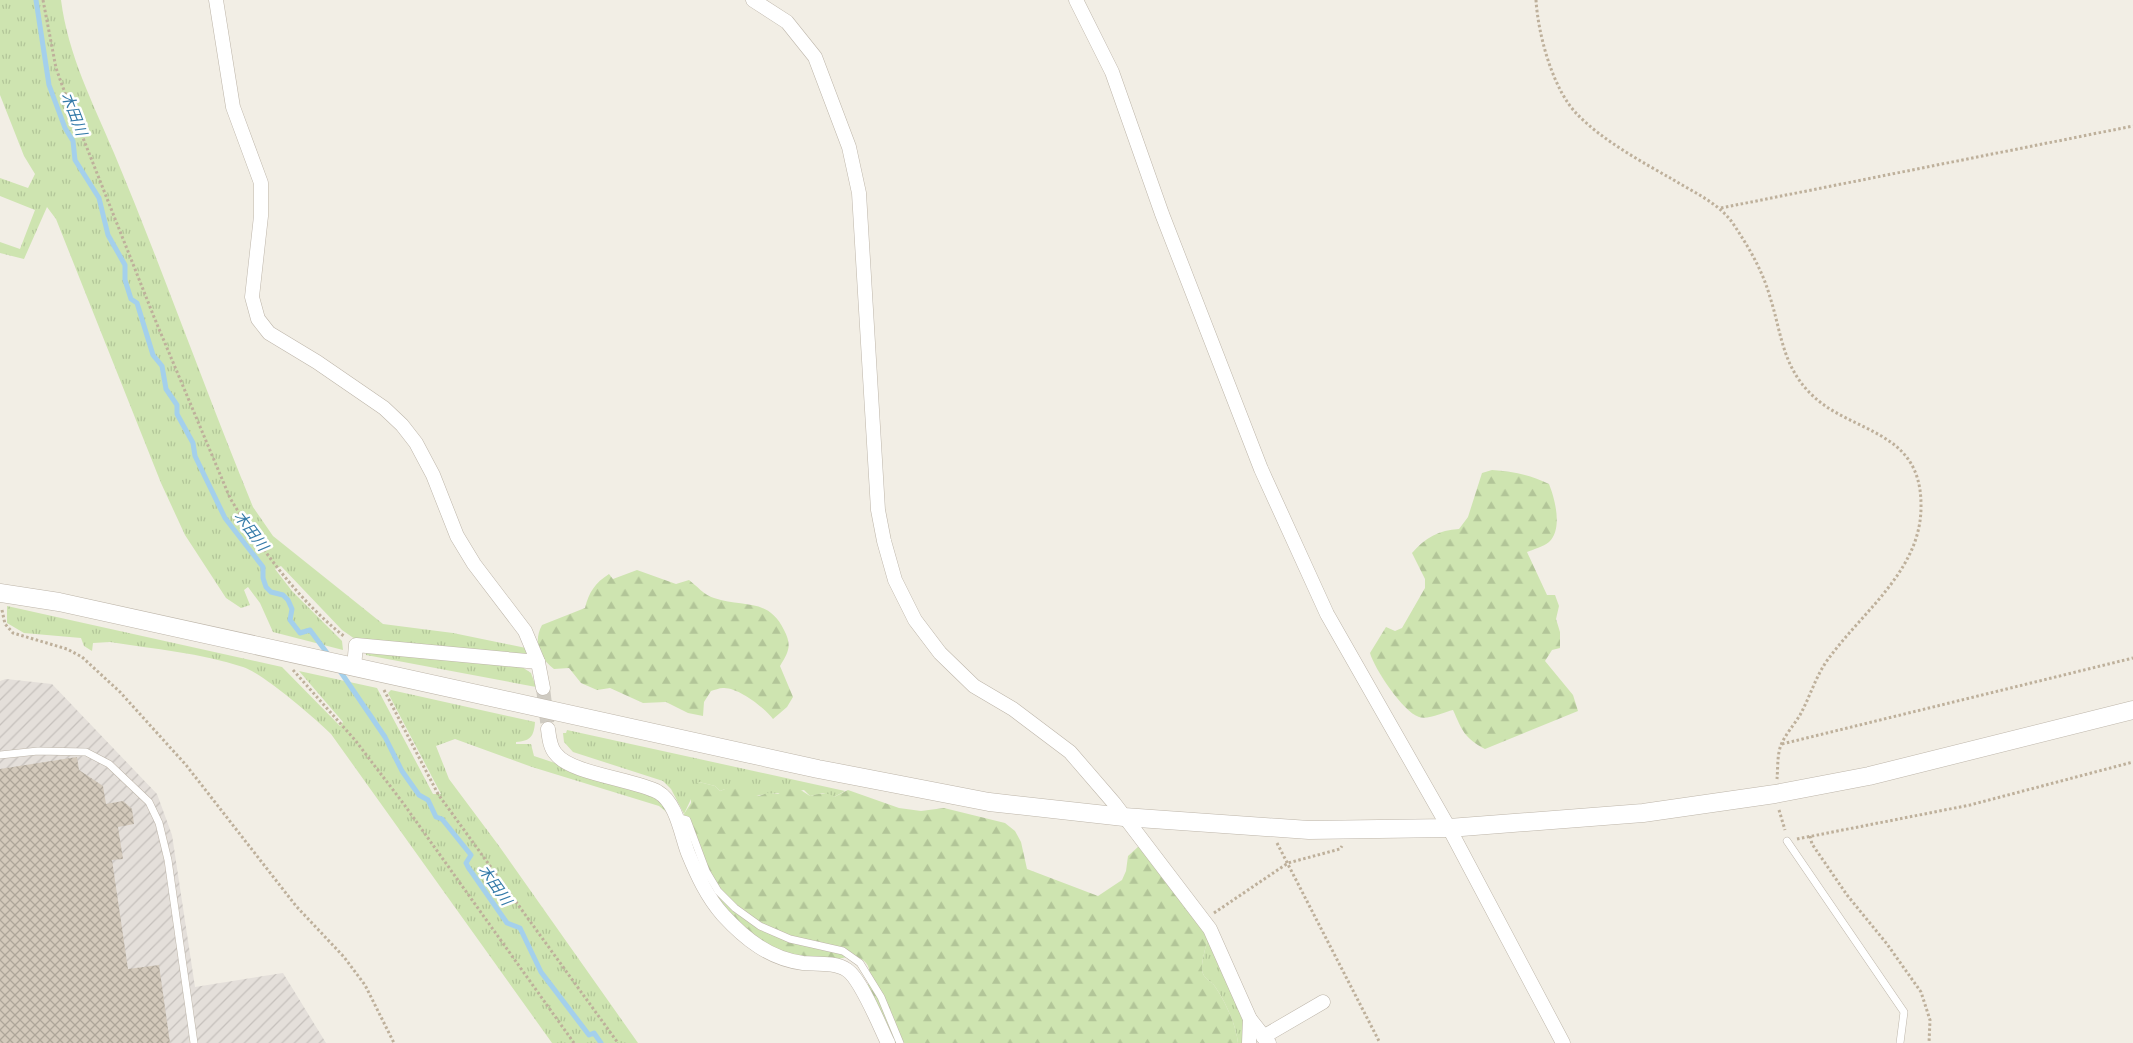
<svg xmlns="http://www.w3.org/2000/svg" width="2133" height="1043" font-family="'PT Sans Narrow','Noto Sans JP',sans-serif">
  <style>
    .industrial { fill: url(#industrial-furrows) }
    .grass { fill: url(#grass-tufts) }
    .forest { fill: url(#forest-firs) }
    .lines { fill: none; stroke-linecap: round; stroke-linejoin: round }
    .stream { stroke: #a4d0ec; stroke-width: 5 }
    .building { fill: url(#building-cross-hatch) }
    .minor-tunnel { stroke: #cfcbc2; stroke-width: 14; stroke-dasharray: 14 7; stroke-linecap: butt }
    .service-casing { stroke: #bdb5a9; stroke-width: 8 }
    .minor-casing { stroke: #bdb5a9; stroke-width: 15 }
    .tertiary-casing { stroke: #bdb5a9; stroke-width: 19 }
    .path { stroke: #beb09b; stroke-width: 3; stroke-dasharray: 2.5 2.5; stroke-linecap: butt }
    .service { stroke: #fff; stroke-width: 7 }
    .minor { stroke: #fff; stroke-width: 14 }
    .tertiary { stroke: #fff; stroke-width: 18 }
    .labels { text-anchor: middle; stroke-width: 5; stroke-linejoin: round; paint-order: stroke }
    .water-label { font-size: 15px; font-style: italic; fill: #357ba9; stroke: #fff }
  </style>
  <defs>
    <pattern id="industrial-furrows" width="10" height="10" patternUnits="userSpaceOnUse" patternTransform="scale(1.25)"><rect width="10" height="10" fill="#e4dfda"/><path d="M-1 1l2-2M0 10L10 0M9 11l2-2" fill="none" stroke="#c5c0bc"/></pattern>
    <pattern id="grass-tufts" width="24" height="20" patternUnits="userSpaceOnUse" patternTransform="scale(1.25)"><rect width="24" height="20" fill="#cee4b0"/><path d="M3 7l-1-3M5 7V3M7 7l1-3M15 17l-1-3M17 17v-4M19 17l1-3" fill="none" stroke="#b2c598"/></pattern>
    <pattern id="forest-firs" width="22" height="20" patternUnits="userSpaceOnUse" patternTransform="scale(1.25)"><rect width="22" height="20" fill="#cee4b0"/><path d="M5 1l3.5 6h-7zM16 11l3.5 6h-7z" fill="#b2c598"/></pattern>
    <pattern id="building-cross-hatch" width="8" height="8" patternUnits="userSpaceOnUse" patternTransform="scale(1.25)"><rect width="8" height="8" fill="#d3c9bb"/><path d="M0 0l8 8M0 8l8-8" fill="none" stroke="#ada599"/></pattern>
  </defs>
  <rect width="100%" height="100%" fill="#f2eee5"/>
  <path class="industrial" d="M6,679l46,5 105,110 15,41 23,152 88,-14 43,70h-326v-362z"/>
  <g class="grass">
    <path d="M0,0h61c7,55 32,103 53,153 49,117 91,237 139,354l20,29 110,88 70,9 73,15 3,8 -174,-17 -13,-9 -61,-64 -6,3 17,22 50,50 1,9 -70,-18 -13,-29 -12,-16 -4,3 6,15 -9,3 -15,-10 -41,-63 -24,-52 -105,-264 -9,-12 -23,52 -24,-6v-11l20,7 15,-39 -35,-14v-18l28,10 7,-14 -11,-18 -24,-61z"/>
    <path d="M7,606l275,61 58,59 3,-4 -44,-51 78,17 56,106h8l-53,-101 3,-3 144,32c-1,15 -5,19 -19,20v2h15l3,12 21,7 7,5 89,27 10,7 8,12 -10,-8 -127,-39 -77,-28 -19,7 13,33 50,67 139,197h-86l-221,-309c-16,-16 -69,-61 -88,-67 -42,-14 -89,-18 -133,-25l-17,1 -1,8 -8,-5 -3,-8 -57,-5 -17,-10z"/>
    <path d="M366,651l153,14 12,8 5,14 -170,-32z"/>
    <path d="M567,730l278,61 -11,6 -11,-4 -13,3 -6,-6c-14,3 -29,3 -43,5 -15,3 -22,-13 -41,-4l-5,-5 -16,-4 -15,32 -13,-25 -8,-8 -90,-29 -9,-10 -1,-9h3z"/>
    <path d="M1208,934l36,86 2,23h-8c-2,-18 -12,-40 -22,-55 -4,-7 -13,-9 -14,-18 -1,-8 5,-26 6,-36z"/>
  </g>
  <g class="forest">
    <path d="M1492,470c20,1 39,5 57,14 6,15 14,45 0,58 -6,5 -15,7 -22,10l20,43h8l4,11 -3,13 4,13v16l-8,2 -7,11 28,34 5,16 -93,38c-21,-11 -23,-19 -32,-39 -9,2 -25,10 -34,7 -16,-5 -45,-49 -49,-64l16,-26 9,4 7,-3 23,-40v-9l-13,-26c13,-15 27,-23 47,-24l9,-12 14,-44z"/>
    <path d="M637,570l39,14 13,-4c7,5 16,16 25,18 29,10 54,-1 70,32 8,15 5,22 -4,36l13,31 -6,10 -14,12c-8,-11 -35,-32 -50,-31 -4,0 -8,2 -12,3l-7,11 -1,14 -15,-3 -22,-11 -23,1 -33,-15 -13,2 -16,-7 -12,-15 -15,1c-15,-12 -21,-27 -12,-44l43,-17c4,-16 10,-25 24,-34l4,5z"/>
    <path d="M699,782l16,4 5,5 13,-5 26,10 8,-3 11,1 10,-6 8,-1 14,9c8,-2 17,-5 24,1l14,-7 51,18 22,3 23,-3 61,15 10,8 6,11 6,27 71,27 24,-16 4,-9 2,-15 11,-10 69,88c-1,10 -7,28 -6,36 1,9 10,11 14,18 10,15 20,37 22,55h-349l-25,-43c2,-10 10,-28 2,-37 -12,-14 -32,0 -47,0 -10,-1 -78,-24 -86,-30 -35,-24 -40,-70 -50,-108l1,-11 7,-11v-16z"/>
  </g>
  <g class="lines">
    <g class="stream">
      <path d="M36,0l13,85 16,43 8,13 2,19 24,38 9,37 17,30v15l6,19 6,4 16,52 9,11 4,23 11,16v9l16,29 2,13 30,62 38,49v11l3,9 5,5 12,3 5,5 4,9 -2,11 10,13 10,-3 20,27"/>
      <path d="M338,668l47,69 17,34 17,24 9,5 8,17 6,2 29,36 -5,8 2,4 39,56 13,5 21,44 48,63 5,-2 7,10"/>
    </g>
  </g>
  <path class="building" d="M77,757l2,13 24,16 3,18 17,-3 9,8 2,15 -16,3 5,32 -11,1 16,109 31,-4 11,78h-170v-274z"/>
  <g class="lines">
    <path class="minor-tunnel" d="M543,688l5,41"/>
    <g class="service-casing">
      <g id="service">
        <path d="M0,755l38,-4 48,1 23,12 40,38 10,21 9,37 26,183"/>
        <path d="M676,817l11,3 19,51 12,20 17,17 25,18 30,13 53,12 17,12 21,34 19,46"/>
        <path d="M1787,841l117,171 -4,31"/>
      </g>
    </g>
    <g class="minor-casing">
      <g id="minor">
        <path d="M216,0l17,107 28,76v33l-9,81 6,22 11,14 48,29 67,46 18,17 14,18 17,32 24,61 17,28 51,67 13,31 5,26"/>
        <path d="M753,0l34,22 28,35 34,90 10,46 19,317 6,31 11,39 20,40 25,33 34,33 39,23 57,43 44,51 96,126 40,90 19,24"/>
        <path d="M1076,0l36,72 50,142 99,255 66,145 122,214 114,215"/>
        <path d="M354,667l2,-22 182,17"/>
        <path d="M548,729c1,8 2,19 8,25 15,20 78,25 102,38 19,11 23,43 30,61 9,22 19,44 35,62 22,24 47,44 80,48 13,1 33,-1 44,7 14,9 33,57 41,73"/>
        <path d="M1263,1037l60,-35"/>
        <path d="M1249,1043l1,-24"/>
      </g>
    </g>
    <g class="tertiary-casing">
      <path id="tertiary" d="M0,593l59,9 759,167 171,33 135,15 185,13 140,-2 194,-15 132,-19 94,-18 264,-66"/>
    </g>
    <g class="path">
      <path d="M43,0l13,68 6,17 92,232 76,181c30,50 69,103 115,139"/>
      <path d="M1536,0c2,34 17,91 42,115 24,25 64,47 94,64 21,13 45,23 60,43 16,24 30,47 38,75 11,34 12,67 39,95 39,42 112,35 112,113 1,64 -57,105 -92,153 -13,17 -19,39 -29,57 -6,10 -15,20 -19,30 -4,10 -3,23 -4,34"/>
      <path d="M1721,208l412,-82"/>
      <path d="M2,610l3,14 8,9 54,16 15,8 38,35 66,73 110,141 48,51 21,28 29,58"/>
      <path d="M293,670l62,70 48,63 171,240"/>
      <path d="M384,690l54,104 180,249"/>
      <path d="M1782,744l351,-86"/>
      <path d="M1779,810l6,20"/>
      <path d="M1810,836l2,8 35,51 40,49 34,48 9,28 -1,23"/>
      <path d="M1797,839l173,-34 163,-43"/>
      <path d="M1277,843l103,200"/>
      <path d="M1214,913l74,-50 52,-14 2,-3"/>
    </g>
    <use href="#service" class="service"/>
    <use href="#minor" class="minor"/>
    <use href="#tertiary" class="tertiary"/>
  </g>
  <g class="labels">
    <g class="water-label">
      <text transform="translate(74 114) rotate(69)" y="5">木田川</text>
      <text transform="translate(251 531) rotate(53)" y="5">木田川</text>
      <text transform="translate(495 885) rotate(55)" y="5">木田川</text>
    </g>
  </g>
</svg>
